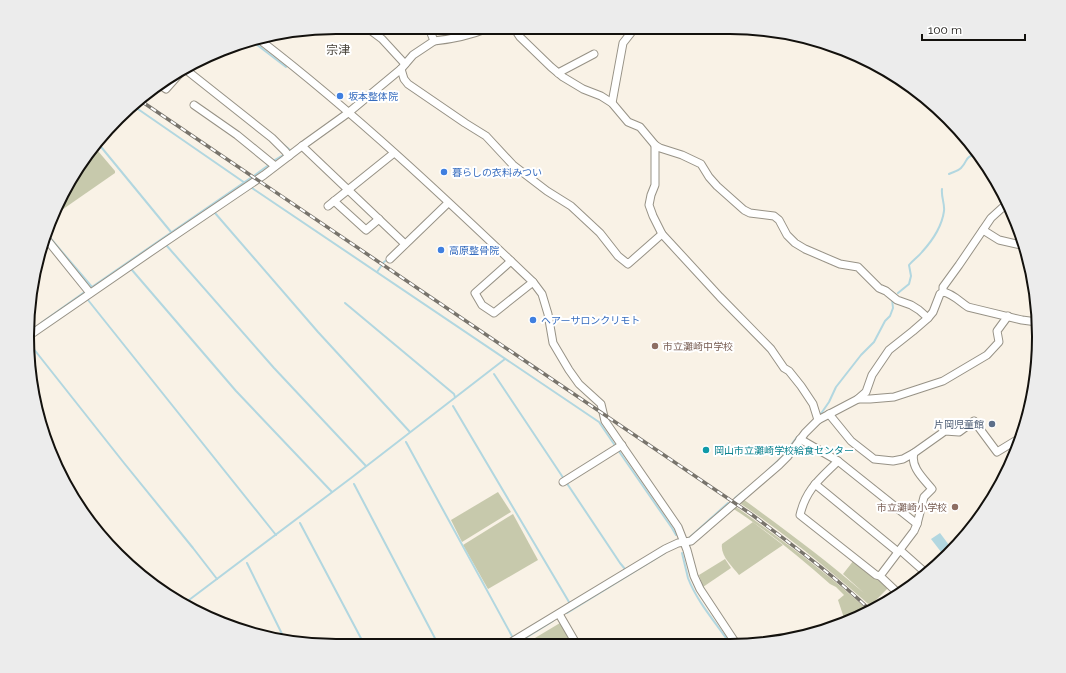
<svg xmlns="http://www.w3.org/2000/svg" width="1066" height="673" font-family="Raleway,'Noto Sans JP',sans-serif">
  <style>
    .green { fill: #c7c9ac }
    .water { fill: #b2d7e0 }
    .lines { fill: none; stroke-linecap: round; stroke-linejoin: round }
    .stream { stroke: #b2d7e0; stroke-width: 2 }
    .minor-casing { stroke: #979286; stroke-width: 9 }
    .minor { stroke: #fff; stroke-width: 7 }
    .rail-casing { stroke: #78746c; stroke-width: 3.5 }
    .rail { stroke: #fff; stroke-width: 2; stroke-dasharray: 6; stroke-linecap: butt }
    .shop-dot { fill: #3f7fe0; stroke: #fff; stroke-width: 1.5 }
    .education-dot { fill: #8d6e63; stroke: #fff; stroke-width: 1.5 }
    .service-dot { fill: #5c6f8a; stroke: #fff; stroke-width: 1.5 }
    .culture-dot { fill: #0f9aa8; stroke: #fff; stroke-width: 1.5 }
    .labels { text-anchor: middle; stroke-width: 4; stroke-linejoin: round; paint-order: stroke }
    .shop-label { font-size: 10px; fill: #366cbe; stroke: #fff; text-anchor: start }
    .education-label { font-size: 10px; fill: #785e54; stroke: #fff; text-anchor: start }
    .service-label { font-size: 10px; fill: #4e5e75; stroke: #fff; text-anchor: end }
    .culture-label { font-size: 10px; fill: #0d838f; stroke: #fff; text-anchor: start }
    .quarter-label { font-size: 12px; fill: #464137; stroke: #fff }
    .rim { fill: none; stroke: #13110d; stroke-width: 2 }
  </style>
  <rect width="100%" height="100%" fill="#f9f2e6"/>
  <g class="green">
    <path d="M98,151l17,20v2l-59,41 28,-53z"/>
    <path d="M498,492l13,20 -49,30 -11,-22z"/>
    <path d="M743,499c41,30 82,60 121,94l-21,-19 11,-14 34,28 -14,14 5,5 -5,2c-44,-39 -87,-74 -136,-107z"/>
    <path d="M735,506c46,33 92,67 134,105l-6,3 -2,-1 -17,5 -6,-18 6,-5 -8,-8 -6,-3c-31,-27 -62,-53 -98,-76z"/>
    <path d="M513,514l25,46 -50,29 -25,-44z"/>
    <path d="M753,522l30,23 -44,30c-6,-8 -19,-19 -17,-31z"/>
    <path d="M725,559l6,9 -28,19 -4,-12z"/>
    <path d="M560,623l13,22 -48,-1z"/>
  </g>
  <path class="water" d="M940,533l12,16 -7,8 -14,-18z"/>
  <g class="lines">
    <g class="stream">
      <path d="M252,41l34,26"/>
      <path d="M135,107l110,76"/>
      <path d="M279,141l11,9"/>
      <path d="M97,142l74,90"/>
      <path d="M273,161l12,-7"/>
      <path d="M949,174c4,-2 9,-3 12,-6 8,-8 2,-11 17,-14"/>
      <path d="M255,175l15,-11"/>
      <path d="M252,188l347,234 17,25"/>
      <path d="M215,213l103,119 92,100"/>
      <path d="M46,233l46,54"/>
      <path d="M167,246l107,122 92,98"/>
      <path d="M132,270l104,121 96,101"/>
      <path d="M377,272l7,-10 4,-3"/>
      <path d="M89,289l163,-112"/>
      <path d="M898,293l11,-9 2,-8 -2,-11c4,-5 9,-8 13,-13 10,-11 20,-26 22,-41 1,-7 -3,-14 -2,-22"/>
      <path d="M88,300l188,235"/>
      <path d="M345,303l109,91 1,3"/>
      <path d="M30,321l4,7"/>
      <path d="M41,323l45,-32"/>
      <path d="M29,343l95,120 69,85 24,31"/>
      <path d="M494,374l70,105"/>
      <path d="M453,406l116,196"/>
      <path d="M820,415l9,-13 7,-15 25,-32 13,-13 11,-21 5,-5 3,-8 -1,-9"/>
      <path d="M406,442l107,196"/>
      <path d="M618,450l54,78 4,7"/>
      <path d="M765,473l17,-16 15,-20"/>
      <path d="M566,482l54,81 5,6"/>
      <path d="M354,484l84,160"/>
      <path d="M735,498l11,-9"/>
      <path d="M300,523l64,121"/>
      <path d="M689,538l39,-35"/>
      <path d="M682,553c2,8 4,17 6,25 9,24 29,46 43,67"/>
      <path d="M247,563l38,77"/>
      <path d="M185,603l166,-125 154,-119"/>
      <path d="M567,613l98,-60"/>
      <path d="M516,644l37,-23"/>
    </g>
    <g class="minor-casing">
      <g id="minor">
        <path d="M366,27l16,12 23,25"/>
        <path d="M514,28l6,9 31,30 12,10 20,12 18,7 11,7 16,19 12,5 15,18 5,3 22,7 19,9 8,13 8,9 27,24 6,3 24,3 5,4 8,15 8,8 10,6 35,15 18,3 21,21 7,3 11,9 14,5 8,5 9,8"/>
        <path d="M260,40c96,74 185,158 273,242l9,12 6,20 5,29 16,27 10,14 22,20 4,17 73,106 9,23 7,26 6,13 37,56"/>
        <path d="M434,41c19,-2 37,-6 54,-13"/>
        <path d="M185,69l87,69 13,13 4,5"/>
        <path d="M401,69l3,10 4,5 57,39 21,13 27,29 34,26 24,15 29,27 18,23 10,8 34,-30"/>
        <path d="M558,73l36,-19"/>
        <path d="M159,84l7,5 16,-18"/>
        <path d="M612,103l11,-60 11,-14"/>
        <path d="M194,105l43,30 38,31"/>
        <path d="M655,145v40l-4,10 -2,10 4,11 9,18 58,63 51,52 13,19 5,3 12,15 12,18 5,16"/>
        <path d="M302,146l103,98"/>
        <path d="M334,201l32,29 13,-11"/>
        <path d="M328,206l66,-53"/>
        <path d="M983,230l16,10 26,6"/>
        <path d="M44,236l46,57"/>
        <path d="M390,259l58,-56"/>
        <path d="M511,261l-36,32 7,12 12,8 39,-31"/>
        <path d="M943,292c9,1 17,10 25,15l54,13 15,2"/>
        <path d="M27,337l135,-93 102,-69 38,-29 46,-33 53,-44 12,-14 21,-14 -5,-13"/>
        <path d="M858,399h12l24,-2 49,-16 44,-26 12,-13 -2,-11 11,-15"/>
        <path d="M829,414l22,27 23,18 19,2 10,-2 11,-6"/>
        <path d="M800,439l38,22 79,63"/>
        <path d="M838,461c-18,18 -32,28 -38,54l76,60 4,1"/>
        <path d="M563,482l59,-37"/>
        <path d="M815,484l83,68"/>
        <path d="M900,550l27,24"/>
        <path d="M899,594l-19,-18 34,-45 3,-7 7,-27 8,-8c-8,-10 -22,-22 -18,-36l31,-22 14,1 15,-11 23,31 23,-14"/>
        <path d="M559,614l18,31"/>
        <path d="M508,644l157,-95 13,-6 13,-2 88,-76 9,-9 17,-23 13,-13 40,-21 8,-7 6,-17 17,-25 24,-19 15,-13 5,-6 7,-18 3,-2v-5l16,-22 32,-47 11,-10 7,-1"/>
      </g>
    </g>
    <use href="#minor" class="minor"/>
    <g class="rail-casing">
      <path id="rail" d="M141,101l610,413c41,31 83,61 120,97"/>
    </g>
    <use href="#rail" class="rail"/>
  </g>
  <g class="shop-dot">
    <circle cx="340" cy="96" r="4"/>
    <circle cx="444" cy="172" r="4"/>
    <circle cx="441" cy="250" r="4"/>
    <circle cx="533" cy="320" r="4"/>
  </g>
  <g class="education-dot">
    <circle cx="655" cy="346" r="4"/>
    <circle cx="955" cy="507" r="4"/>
  </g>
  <circle class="service-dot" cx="992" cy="424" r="4"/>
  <circle class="culture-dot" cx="706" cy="450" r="4"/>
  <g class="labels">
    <g class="shop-label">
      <text x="348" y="100">坂本整体院</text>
      <text x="452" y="176">暮らしの衣料みつい</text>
      <text x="449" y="254">高原整骨院</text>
      <text x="541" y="324">ヘアーサロンクリモト</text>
    </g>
    <g class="education-label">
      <text x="663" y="350">市立灘崎中学校</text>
      <text x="947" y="511" text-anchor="end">市立灘崎小学校</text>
    </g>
    <g class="service-label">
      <text x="984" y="428">片岡児童館</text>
    </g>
    <g class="culture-label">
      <text x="714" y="454">岡山市立灘崎学校給食センター</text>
    </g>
    <g class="quarter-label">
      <text x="338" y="54">宗津</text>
    </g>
  </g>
  <path d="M0 0H1066V673H0ZM336 34H730A302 302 0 0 1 1032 336V337A302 302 0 0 1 730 639H336A302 302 0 0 1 34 337V336A302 302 0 0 1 336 34Z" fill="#ececec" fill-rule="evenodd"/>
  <path class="rim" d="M336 34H730A302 302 0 0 1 1032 336V337A302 302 0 0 1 730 639H336A302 302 0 0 1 34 337V336A302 302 0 0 1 336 34Z"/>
  <path d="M922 34v6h103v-6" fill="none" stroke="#13110d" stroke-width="2"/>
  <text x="928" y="34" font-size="12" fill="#13110d" stroke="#ffffff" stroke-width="3" paint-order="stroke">100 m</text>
</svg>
